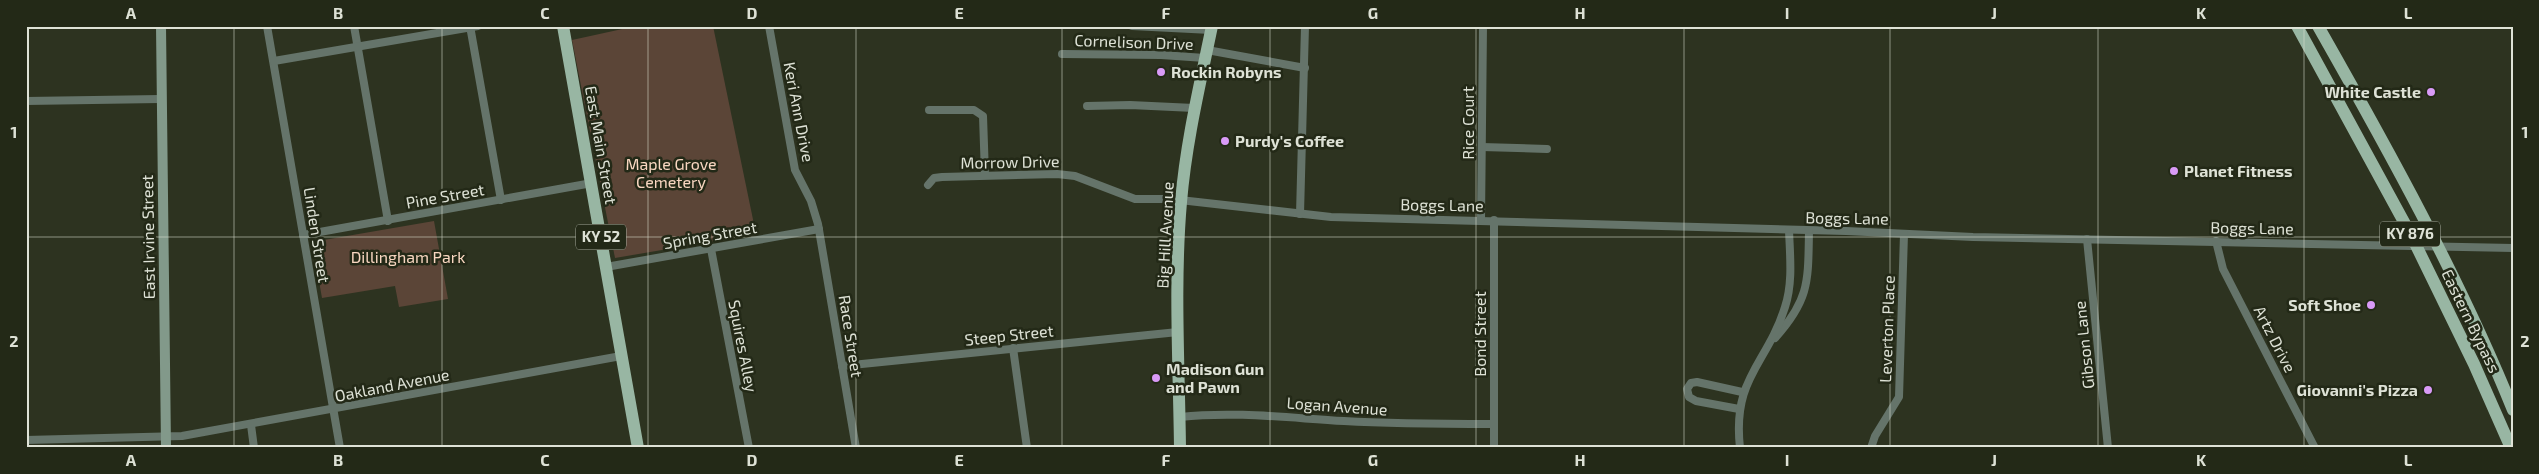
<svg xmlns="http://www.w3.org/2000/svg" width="2539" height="474" font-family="'Exo 2',sans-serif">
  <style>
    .green { fill: #5b4537 }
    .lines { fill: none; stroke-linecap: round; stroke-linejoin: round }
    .street { stroke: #65746a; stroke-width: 8 }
    .secondary { stroke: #82998a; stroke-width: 10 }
    .primary { stroke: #98b6a3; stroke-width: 12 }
    .grid { fill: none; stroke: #dee2d6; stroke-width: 1; stroke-opacity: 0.55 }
    .poi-dot { fill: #d99af7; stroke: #232917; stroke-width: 2 }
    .labels { text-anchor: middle; stroke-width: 5; stroke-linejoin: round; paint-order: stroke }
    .shield { fill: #232917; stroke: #a6aa9d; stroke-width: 1 }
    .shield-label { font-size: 15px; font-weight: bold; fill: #dee2d6 }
    .street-label { font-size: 16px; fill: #dee2d6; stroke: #232917 }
    .poi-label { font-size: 16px; font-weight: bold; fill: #dee2d6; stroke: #232917; text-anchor: start }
    .park-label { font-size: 16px; fill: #f9d7c1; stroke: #232917 }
    .neatline { fill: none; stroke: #dee2d6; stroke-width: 2 }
    .grid-label { font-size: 16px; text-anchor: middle; font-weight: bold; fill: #dee2d6 }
  </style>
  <rect width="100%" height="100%" fill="#2d3320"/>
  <g class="green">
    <path d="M636,26h77l43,208 -141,24 -43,-218z"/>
    <path d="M434,221l14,78 -49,8 -4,-21 -73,12 -10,-56z"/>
  </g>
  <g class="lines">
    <g class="street">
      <path d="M267,26l73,422"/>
      <path d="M354,26l34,195"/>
      <path d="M470,26l31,174"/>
      <path d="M769,26l26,144 16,31 7,23 38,224"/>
      <path d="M1132,26l79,4"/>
      <path d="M1207,50l98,18"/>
      <path d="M1062,54l99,1 44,3"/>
      <path d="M274,61l204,-35"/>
      <path d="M26,101l134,-2"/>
      <path d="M1087,106l43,-1 64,3"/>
      <path d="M929,110h45l9,6 2,59"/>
      <path d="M1482,147l65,2"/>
      <path d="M928,185l6,-7 8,-1 115,-3 18,2 60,23h36l160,18 515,14 127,6 540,11"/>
      <path d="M1300,214l5,-188"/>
      <path d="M1481,220l2,-194"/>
      <path d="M303,235l289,-52"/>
      <path d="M2087,239l21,209"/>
      <path d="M2216,241l7,28 92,179"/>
      <path d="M711,249l38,199"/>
      <path d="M606,267l213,-38"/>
      <path d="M1775,338c35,-39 33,-57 34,-107"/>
      <path d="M1013,348l14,100"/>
      <path d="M842,366l336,-34"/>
      <path d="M1739,409l-43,-8 -7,-4 -2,-8 4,-6 6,-1 45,10"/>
      <path d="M1180,417c55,-6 109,1 164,4 50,3 100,3 150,3"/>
      <path d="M251,425l3,23"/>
      <path d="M26,440l156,-4 439,-80"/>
      <path d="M1494,448v-228"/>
      <path d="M1740,448c-8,-71 27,-83 45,-141 8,-24 5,-51 4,-77"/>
      <path d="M1871,448l4,-12 24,-39 5,-163"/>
    </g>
    <path class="secondary" d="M161,26l5,422"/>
    <g class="primary">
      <path d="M563,26l75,422"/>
      <path d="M2297,26l113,207 64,131 37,84"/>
      <path d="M2318,26c71,125 141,251 195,384"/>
      <path d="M1180,448c-1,-82 -6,-165 1,-246 5,-60 19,-118 31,-176"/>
    </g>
  </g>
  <path class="grid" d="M234,26v422M442,26v422M648,26v422M856,26v422M1062,26v422M1270,26v422M1476,26v422M1684,26v422M1890,26v422M2098,26v422M2304,26v422M26,237h2487"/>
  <g class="poi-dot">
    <circle cx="1161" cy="72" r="5"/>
    <circle cx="2431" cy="92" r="5"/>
    <circle cx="1225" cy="141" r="5"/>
    <circle cx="2174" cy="171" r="5"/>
    <circle cx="2371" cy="305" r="5"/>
    <circle cx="1156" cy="378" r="5"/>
    <circle cx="2428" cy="390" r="5"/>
  </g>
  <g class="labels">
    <g class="shield">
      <rect x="2380" y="221.5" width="60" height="25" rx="4"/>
      <rect x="576" y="224.5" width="50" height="25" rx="4"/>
    </g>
    <g class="shield-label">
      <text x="2410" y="239">KY 876</text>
      <text x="601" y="242">KY 52</text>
    </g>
    <g class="street-label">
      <text transform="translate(1134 42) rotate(2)" y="6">Cornelison Drive</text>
      <text transform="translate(799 112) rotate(79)" y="6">Keri Ann Drive</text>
      <text transform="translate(1468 123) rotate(-90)" y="6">Rice Court</text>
      <text transform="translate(601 145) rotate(80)" y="6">East Main Street</text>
      <text transform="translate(1010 162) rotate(-1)" y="6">Morrow Drive</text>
      <text transform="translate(445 196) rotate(-10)" y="6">Pine Street</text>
      <text transform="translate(1442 205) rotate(1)" y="6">Boggs Lane</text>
      <text transform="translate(1847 218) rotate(1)" y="6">Boggs Lane</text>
      <text transform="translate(2252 228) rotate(1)" y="6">Boggs Lane</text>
      <text transform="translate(317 235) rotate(81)" y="6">Linden Street</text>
      <text transform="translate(710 235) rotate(-10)" y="6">Spring Street</text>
      <text transform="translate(1165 235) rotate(-87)" y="6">Big Hill Avenue</text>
      <text transform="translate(148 237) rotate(-91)" y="6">East Irvine Street</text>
      <text transform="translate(2471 321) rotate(64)" y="6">Eastern Bypass</text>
      <text transform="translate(1887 329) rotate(-88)" y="6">Leverton Place</text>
      <text transform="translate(1480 334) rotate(-90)" y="6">Bond Street</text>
      <text transform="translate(1009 335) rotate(-6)" y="6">Steep Street</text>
      <text transform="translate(851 336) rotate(81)" y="6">Race Street</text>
      <text transform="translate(2275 339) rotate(63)" y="6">Artz Drive</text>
      <text transform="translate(2084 345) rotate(-96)" y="6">Gibson Lane</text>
      <text transform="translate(743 346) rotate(79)" y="6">Squires Alley</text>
      <text transform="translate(392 385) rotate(-11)" y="6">Oakland Avenue</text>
      <text transform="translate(1337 406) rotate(4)" y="6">Logan Avenue</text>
    </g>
    <g class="poi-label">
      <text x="1171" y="78">Rockin Robyns</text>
      <text x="2421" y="98" text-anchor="end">White Castle</text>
      <text x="1235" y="147">Purdy's Coffee</text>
      <text x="2184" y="177">Planet Fitness</text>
      <text x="2361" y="311" text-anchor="end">Soft Shoe</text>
      <text x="1166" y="375">Madison Gun<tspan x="1166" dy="18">and Pawn</tspan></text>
      <text x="2418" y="396" text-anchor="end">Giovanni's Pizza</text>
    </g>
    <g class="park-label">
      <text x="671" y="170">Maple Grove<tspan x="671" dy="18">Cemetery</tspan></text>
      <text x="408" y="263">Dillingham Park</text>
    </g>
  </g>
  <rect width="2539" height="474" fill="none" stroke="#232917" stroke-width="55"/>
  <rect x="28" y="28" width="2484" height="418" class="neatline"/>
  <g class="grid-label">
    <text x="131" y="19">A</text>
    <text x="338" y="19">B</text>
    <text x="545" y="19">C</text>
    <text x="752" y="19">D</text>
    <text x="959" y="19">E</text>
    <text x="1166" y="19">F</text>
    <text x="1373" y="19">G</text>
    <text x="1580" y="19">H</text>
    <text x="1787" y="19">I</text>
    <text x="1994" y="19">J</text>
    <text x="2201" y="19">K</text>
    <text x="2408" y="19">L</text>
    <text x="14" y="138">1</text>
    <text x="2525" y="138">1</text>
    <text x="14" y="347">2</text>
    <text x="2525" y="347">2</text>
    <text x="131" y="466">A</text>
    <text x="338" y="466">B</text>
    <text x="545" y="466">C</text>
    <text x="752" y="466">D</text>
    <text x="959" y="466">E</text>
    <text x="1166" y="466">F</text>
    <text x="1373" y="466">G</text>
    <text x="1580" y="466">H</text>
    <text x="1787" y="466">I</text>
    <text x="1994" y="466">J</text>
    <text x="2201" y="466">K</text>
    <text x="2408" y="466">L</text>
  </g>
</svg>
